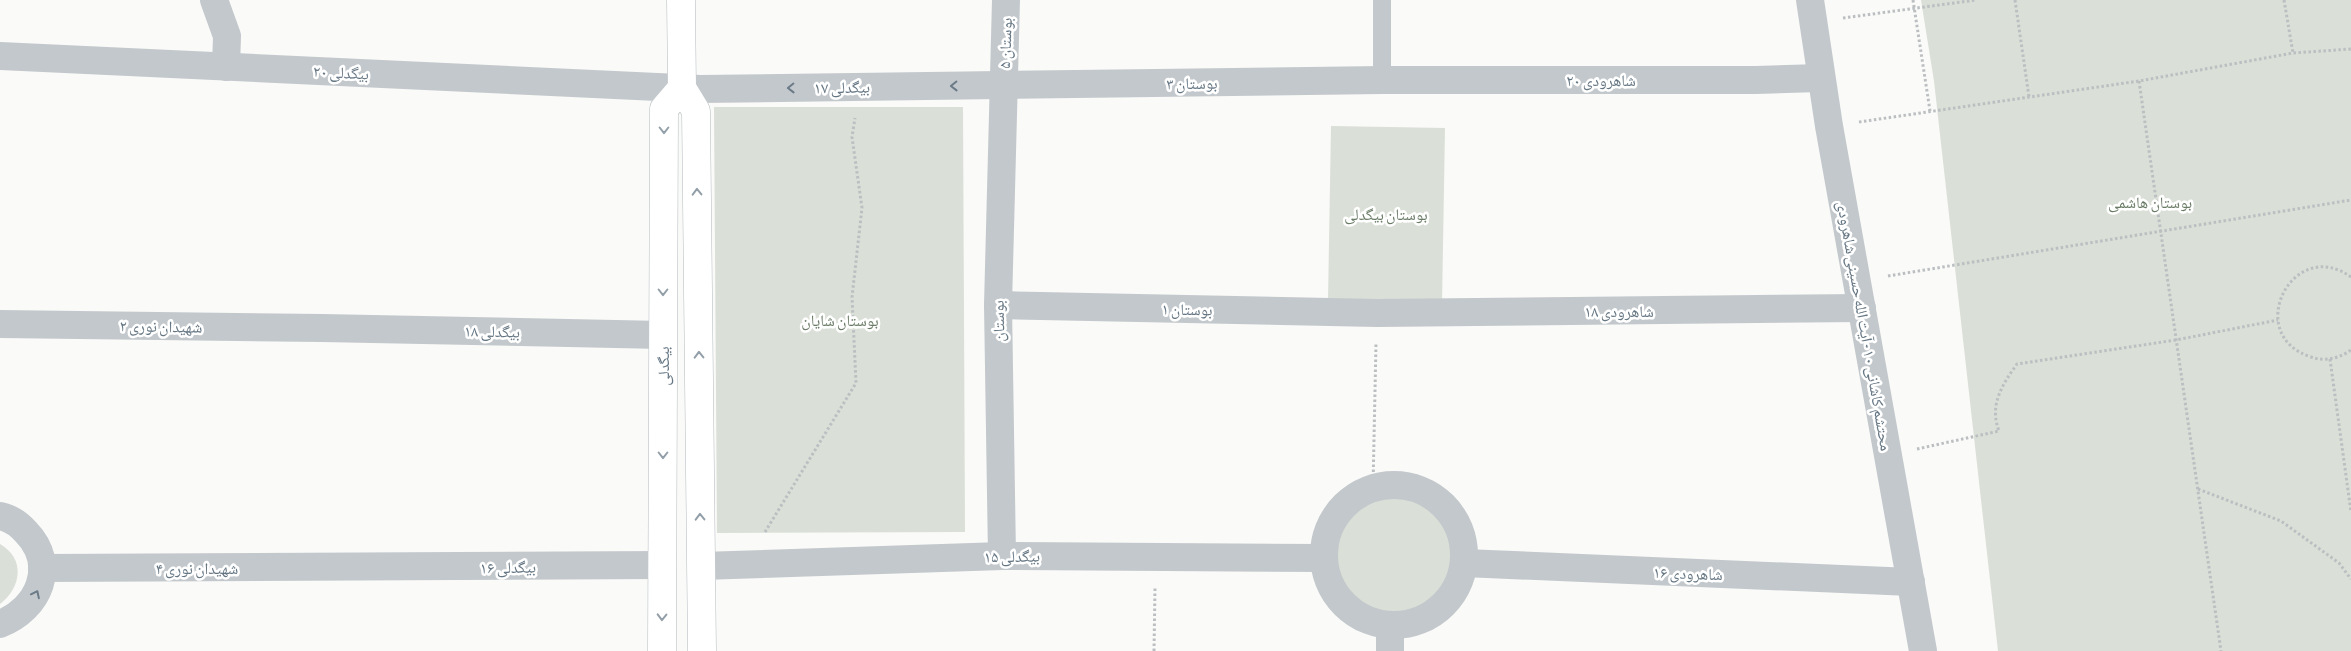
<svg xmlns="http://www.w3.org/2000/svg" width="2351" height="651" font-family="'Asap Condensed','Noto Naskh Arabic',sans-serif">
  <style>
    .green { fill: #dadfd7 }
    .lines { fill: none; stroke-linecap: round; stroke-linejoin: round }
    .secondary-casing { stroke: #b3babf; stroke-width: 29 }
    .path { stroke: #bbbfc2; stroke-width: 3; stroke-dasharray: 2.5 2.5; stroke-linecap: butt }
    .service { stroke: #c3c8cc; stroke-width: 18 }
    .minor { stroke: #c3c8cc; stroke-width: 28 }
    .secondary { stroke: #fff; stroke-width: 28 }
    .oneway { stroke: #6a7a87 }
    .oneway2 { stroke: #939fa8 }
    .labels { text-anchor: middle; stroke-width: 5; stroke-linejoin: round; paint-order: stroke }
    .street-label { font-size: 16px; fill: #657683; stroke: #fff }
    .park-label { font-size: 16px; fill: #687a64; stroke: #fff }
  </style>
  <rect width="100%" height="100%" fill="#fafaf8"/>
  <g class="green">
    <path d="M1921,0h430v651h-353l-64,-570z"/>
    <path d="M714,107h249l2,425 -248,1z"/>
    <path d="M1331,126l114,2 -3,176 -114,-3z"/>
    <circle cx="1394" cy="555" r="58"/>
    <path d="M0,544c26,15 21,44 0,60z"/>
  </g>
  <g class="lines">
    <g class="secondary-casing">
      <g id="secondary">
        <path d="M681,0l1,88 14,23 6,540"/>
        <path d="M662,651l2,-542 18,-21"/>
      </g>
    </g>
    <g class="path">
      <path d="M1913,0l17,111"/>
      <path d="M2015,0l14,97"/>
      <path d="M2284,0l9,53"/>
      <path d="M1843,18l133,-18"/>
      <path d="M2139,81l82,570"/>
      <path d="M1859,122l280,-41 154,-28 58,-4"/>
      <path d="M1888,276l463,-76"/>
      <path d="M2351,277c-58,-42 -109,58 -40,80 14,5 29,1 40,-7"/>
      <path d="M2330,359l21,153"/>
      <path d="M1917,449l82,-18c-10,-26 3,-46 18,-67l159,-24 102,-20"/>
      <path d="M1373,487l3,-144"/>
      <path d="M2198,489l83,32 58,42 12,16"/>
      <path d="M765,532l91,-149 -4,-86 10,-89 -10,-71 3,-19"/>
      <path d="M1154,651l1,-64"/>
    </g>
    <path class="service" d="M1382,0v80"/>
    <g class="minor">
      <path d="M214,0l13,36 -1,31"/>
      <path d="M1810,0l19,126 94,525"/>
      <path d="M0,56l700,33 682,-9h374l64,-2"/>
      <path d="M998,305l379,8 485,-5"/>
      <path d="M0,324l322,4 341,7"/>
      <circle cx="1394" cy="555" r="70"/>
      <path d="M0,516c10,2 19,8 26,16 32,33 13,77 -26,92"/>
      <path d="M1002,556l-4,-251 8,-305"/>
      <path d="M1464,563l447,19"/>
      <path d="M701,566l301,-10 321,2"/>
      <path d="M42,568l621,-3"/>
      <path d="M1390,625v26"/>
    </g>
    <use href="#secondary" class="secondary"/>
  </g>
  <defs><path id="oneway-chevron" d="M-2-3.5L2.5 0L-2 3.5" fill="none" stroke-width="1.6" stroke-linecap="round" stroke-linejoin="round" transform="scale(1.25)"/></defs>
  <g class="oneway">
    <use href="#oneway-chevron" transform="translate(954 86) rotate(179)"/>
    <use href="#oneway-chevron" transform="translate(791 88) rotate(179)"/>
    <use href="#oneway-chevron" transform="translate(36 594) rotate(-64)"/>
  </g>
  <g class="oneway2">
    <use href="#oneway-chevron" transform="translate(664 130) rotate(90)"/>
    <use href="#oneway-chevron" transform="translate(697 192) rotate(-91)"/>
    <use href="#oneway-chevron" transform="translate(663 292) rotate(90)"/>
    <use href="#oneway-chevron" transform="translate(699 355) rotate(-91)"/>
    <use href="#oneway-chevron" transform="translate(663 455) rotate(90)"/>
    <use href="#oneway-chevron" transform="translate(700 517) rotate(-91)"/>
    <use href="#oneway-chevron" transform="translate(662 617) rotate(91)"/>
  </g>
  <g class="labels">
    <g class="street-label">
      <text transform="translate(1005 43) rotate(-88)" y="6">بوستان ۵</text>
      <text transform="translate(341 72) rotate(3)" y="6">بیگدلی ۲۰</text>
      <text x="1601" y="86">شاهرودی ۲۰</text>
      <text transform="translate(1192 83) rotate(-1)" y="6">بوستان ۳</text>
      <text transform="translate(842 87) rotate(-1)" y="6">بیگدلی ۱۷</text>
      <text transform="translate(1187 309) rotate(1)" y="6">بوستان ۱</text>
      <text x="1619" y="317">شاهرودی ۱۸</text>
      <text transform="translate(998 321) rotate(-91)" y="6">بوستان</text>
      <text transform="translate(161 326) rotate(1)" y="6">شهیدان نوری ۲</text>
      <text transform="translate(1865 326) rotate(80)" y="6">محتشم کاشانی ۱۰ - آیت الله حسینی شاهرودی</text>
      <text transform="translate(492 331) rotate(1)" y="6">بیگدلی ۱۸</text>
      <text transform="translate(663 366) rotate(-90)" y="6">بیگدلی</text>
      <text transform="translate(1012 556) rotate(-1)" y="6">بیگدلی ۱۵</text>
      <text transform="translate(508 567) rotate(-1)" y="6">بیگدلی ۱۶</text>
      <text x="197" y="574">شهیدان نوری ۴</text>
      <text transform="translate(1688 573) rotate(2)" y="6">شاهرودی ۱۶</text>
    </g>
    <g class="park-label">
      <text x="2150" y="208">بوستان هاشمی</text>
      <text x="1386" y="220">بوستان بیگدلی</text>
      <text x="840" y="326">بوستان شایان</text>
    </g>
  </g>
</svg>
